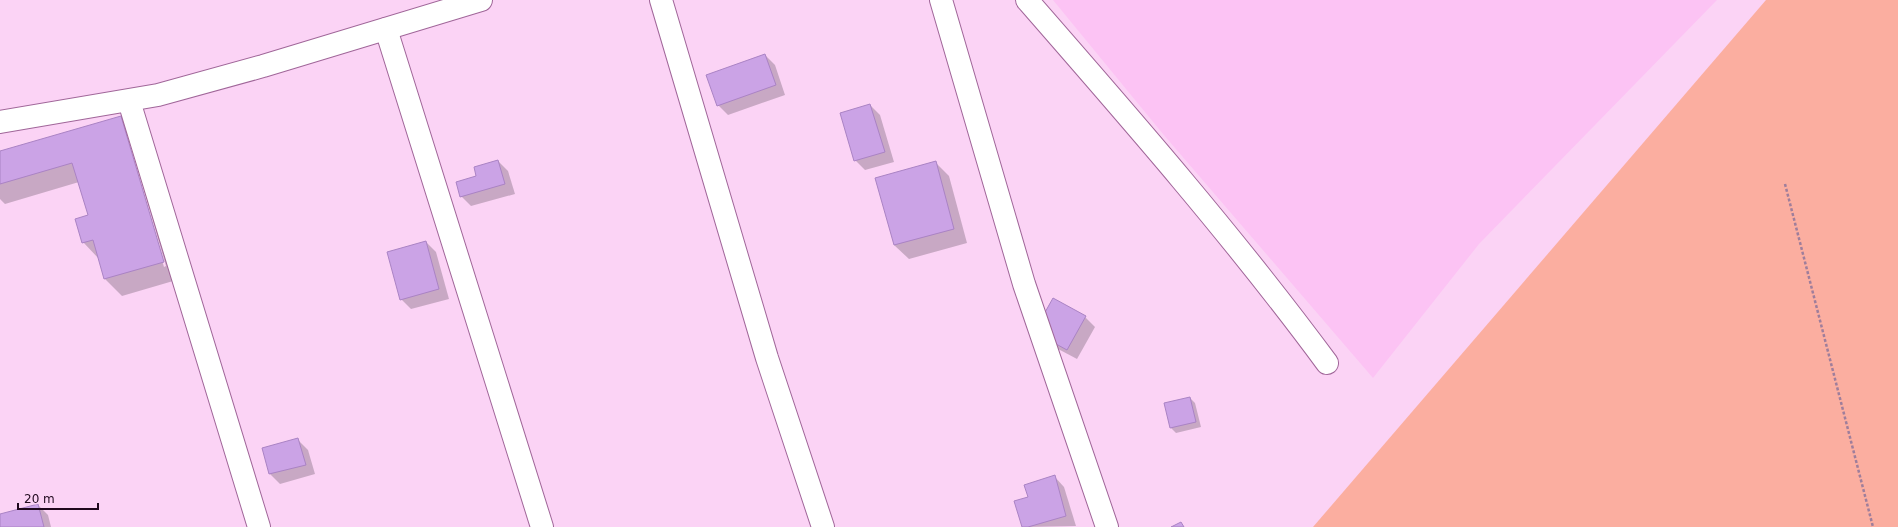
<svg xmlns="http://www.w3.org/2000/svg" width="1898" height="527" font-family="'DejaVu Sans',sans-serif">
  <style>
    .built { fill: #fcc3f4 }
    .green { fill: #fbaea0 }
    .shadow { fill: #0003; fill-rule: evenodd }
    .building { fill: #cba3e6; stroke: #aa83c4 }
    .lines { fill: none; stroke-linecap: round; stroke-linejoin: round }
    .minor-casing { stroke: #a06699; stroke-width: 24 }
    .path { stroke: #9f7e9b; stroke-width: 2.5; stroke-dasharray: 3 2; stroke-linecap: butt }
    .minor { stroke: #fff; stroke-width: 22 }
  </style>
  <rect width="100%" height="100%" fill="#fbd3f5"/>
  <path class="built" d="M1053,0h664l-238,244 -106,134 -210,-244z"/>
  <path class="green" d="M1766,0h132v527h-585z"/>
  <g class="shadow">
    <path d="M765,55l10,10 10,30 -57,20 -10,-10z"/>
    <path d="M870,105l10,10 14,47 -29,8 -10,-10z"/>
    <path d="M121,117l17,17 42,145 -58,17 -17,-17 -6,-20 -16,-17 6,-26 -10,-34 -74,22 -5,-5v-47zM126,136h2l38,130 -2,1z"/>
    <path d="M498,161l10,10 7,23 -44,12 -10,-10 17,-19z"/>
    <path d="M935,162l14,14 18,67 -58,16 -15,-14z"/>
    <path d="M426,242l10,10 13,47 -38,10 -10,-10z"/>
    <path d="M1085,317l10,10 -18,32 -32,-17z"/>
    <path d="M1190,398l5,5 6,24 -25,6 -5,-5z"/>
    <path d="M298,440l10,10 7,24 -35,10 -10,-10z"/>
    <path d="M1054,476l10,11 12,39 -53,1 6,-29z"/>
    <path d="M38,505l10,10 3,12h-51v-12z"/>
  </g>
  <g class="building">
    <path d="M765,54l11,31 -59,21 -11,-31z"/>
    <path d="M870,104l15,48 -31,9 -14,-48z"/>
    <path d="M121,116l43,146 -60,17 -11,-39 -11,3 -7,-24 13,-4 -16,-52 -72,21v-33z"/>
    <path d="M498,160l7,24 -45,13 -4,-15 20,-6 -2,-9z"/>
    <path d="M936,161l18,68 -60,16 -19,-67z"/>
    <path d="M426,241l13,48 -39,11 -13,-48z"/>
    <path d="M1053,298l33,18 -19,34 -33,-18z"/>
    <path d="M1190,397l6,25 -26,6 -6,-25z"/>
    <path d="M298,438l8,27 -37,9 -7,-26z"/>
    <path d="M1055,475l11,41 -38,11h-6l-8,-26 14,-4 -4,-12z"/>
    <path d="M38,504l6,23h-44v-13z"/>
    <path d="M1181,522l3,5h-13z"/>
  </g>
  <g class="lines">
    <g class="minor-casing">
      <g id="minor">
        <path d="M661,0l106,358 56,169"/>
        <path d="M941,0l83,284 83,243"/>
        <path d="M1027,0c103,118 207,237 300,363"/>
        <path d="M386,29l156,498"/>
        <path d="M129,101l130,426"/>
        <path d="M0,122l158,-27 105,-29 218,-66"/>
      </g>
    </g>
    <path class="path" d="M1785,184l88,343"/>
    <use href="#minor" class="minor"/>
  </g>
  <path d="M18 503v6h80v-6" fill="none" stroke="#1f081d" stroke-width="2"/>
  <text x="24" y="503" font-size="12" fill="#1f081d" stroke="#fbd3f5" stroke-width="3" paint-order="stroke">20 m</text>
</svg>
